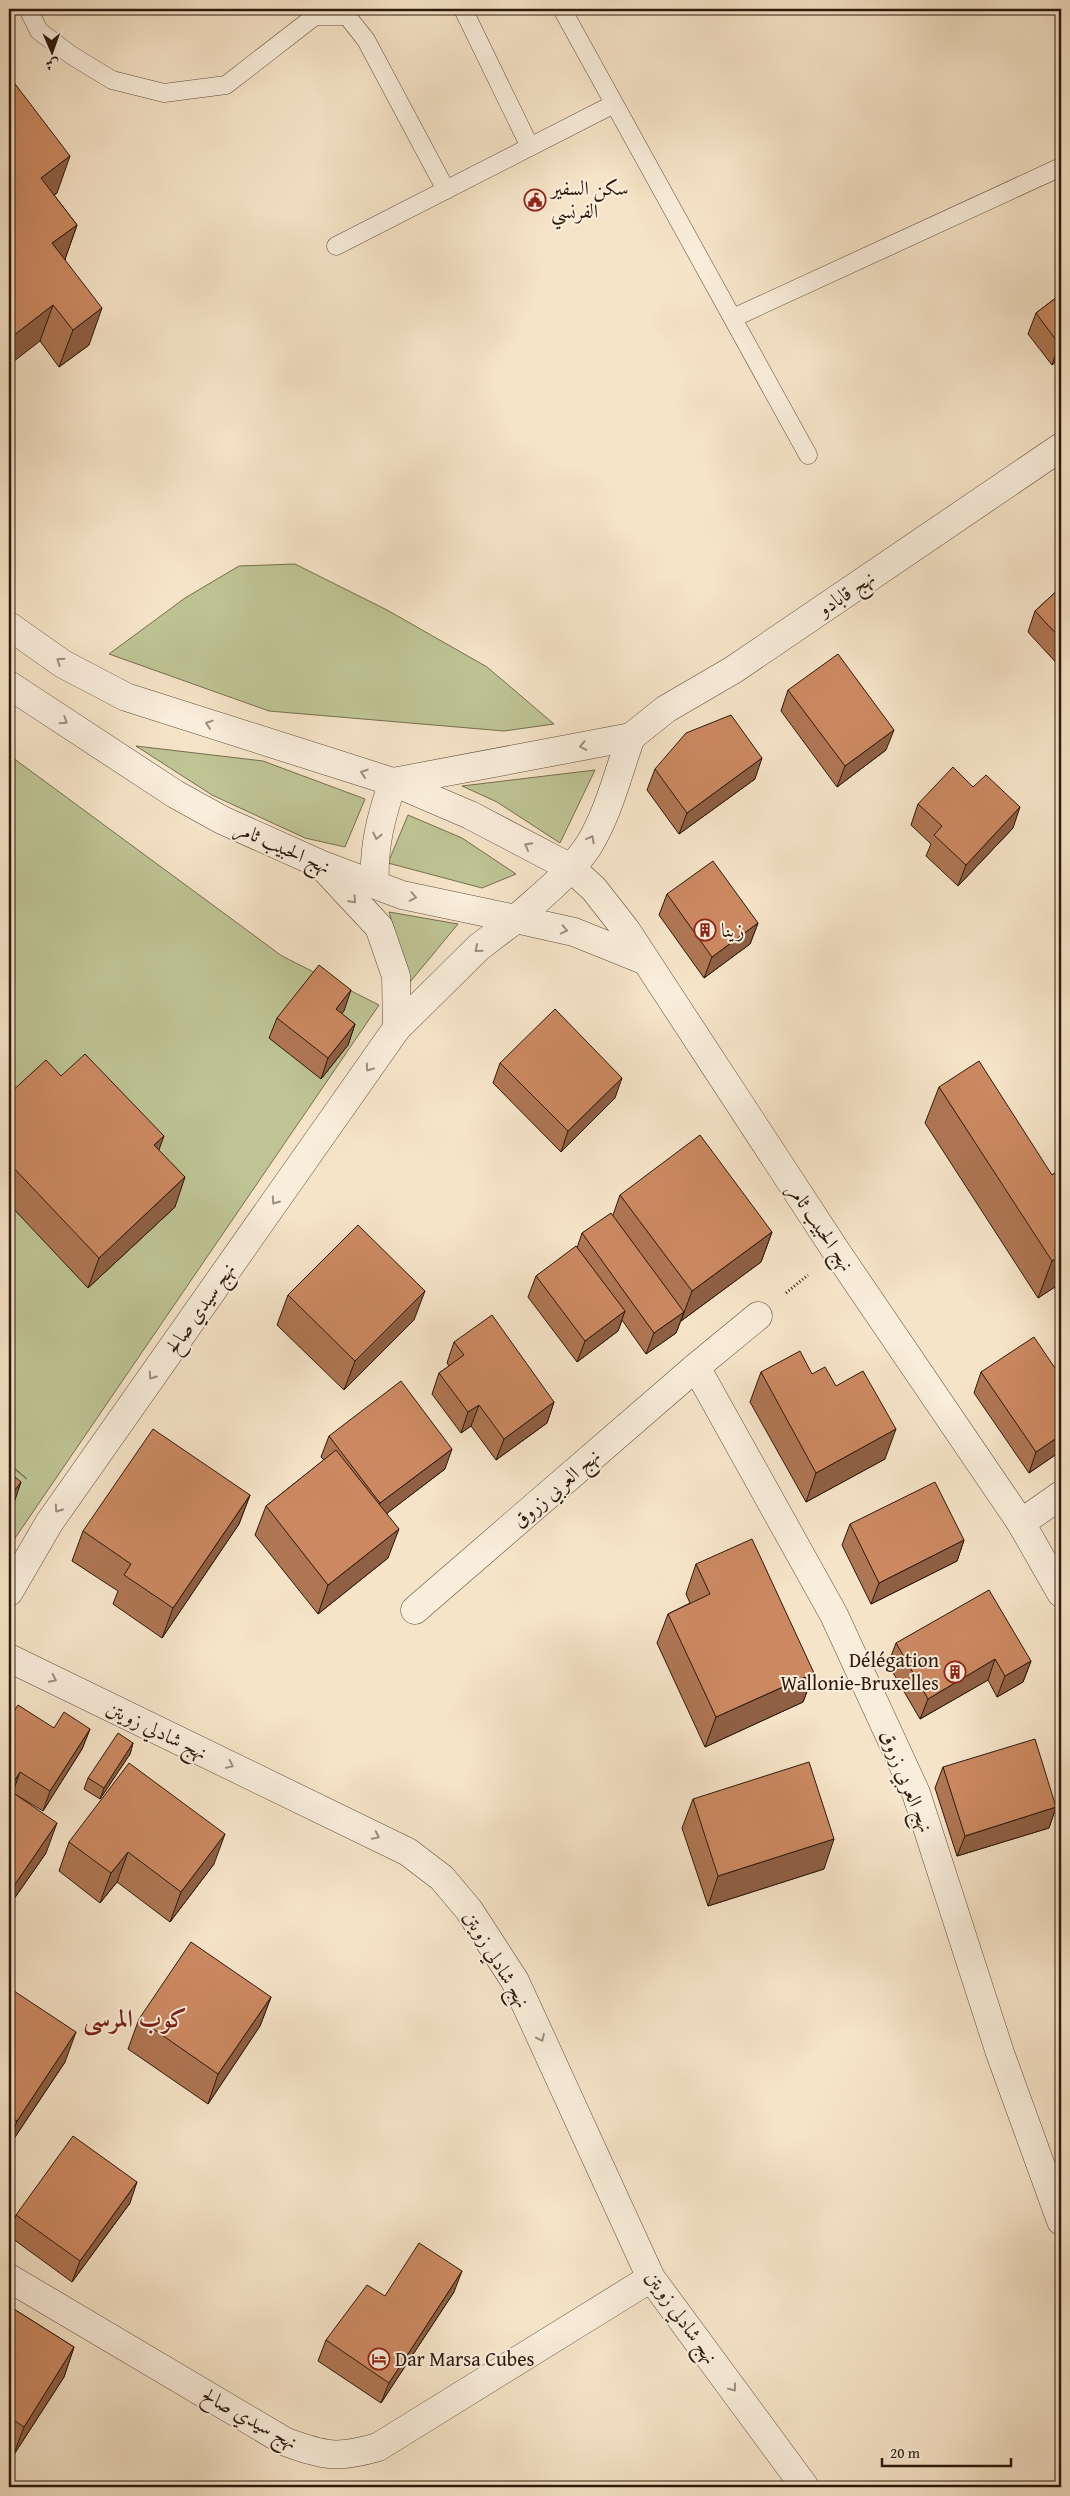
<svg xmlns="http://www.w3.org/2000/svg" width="1070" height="2496" font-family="'Gentium Book Plus',Amiri,serif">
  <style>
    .green { fill: #bec494; stroke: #756e50 }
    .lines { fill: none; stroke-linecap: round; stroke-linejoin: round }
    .service-casing { stroke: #5e4c3b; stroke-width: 19 }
    .minor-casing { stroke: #5e4c3b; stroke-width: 29 }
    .tertiary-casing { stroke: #5e4c3b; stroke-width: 29 }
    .path { stroke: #2c190c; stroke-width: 3; stroke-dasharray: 1 2.5; stroke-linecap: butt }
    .service { stroke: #f9eddb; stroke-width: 18 }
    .minor { stroke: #f9eddb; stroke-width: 28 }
    .tertiary { stroke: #f9eddb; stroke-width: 28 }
    .wall { fill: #af7653; stroke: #2c190c }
    .shaded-wall { fill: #8f6044; stroke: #2c190c }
    .building { fill: #cc8961; stroke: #2c190c }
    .oneway { stroke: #9d8e7e }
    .labels { text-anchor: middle; stroke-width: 4; stroke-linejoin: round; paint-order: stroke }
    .poi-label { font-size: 20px; fill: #2c190c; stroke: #f9eddb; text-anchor: start }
    .street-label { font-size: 20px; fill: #2c190c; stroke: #f9eddb }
    .district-label { font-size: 25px; font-weight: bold; fill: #7a1f14; stroke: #f9eddb }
  </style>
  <rect width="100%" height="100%" fill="#f6e4c8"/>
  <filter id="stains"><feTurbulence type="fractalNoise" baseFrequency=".004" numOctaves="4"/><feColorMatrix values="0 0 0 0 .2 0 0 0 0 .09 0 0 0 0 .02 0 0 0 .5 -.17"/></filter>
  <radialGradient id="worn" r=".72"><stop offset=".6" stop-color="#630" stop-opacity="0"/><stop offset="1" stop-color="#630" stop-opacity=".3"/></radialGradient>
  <g class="green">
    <path d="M295,564l92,46 100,57 67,57 -50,7 -235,-20 -160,-57 76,-56 54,-32z"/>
    <path d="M136,746l127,15 102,38 -20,48 -40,-9 -93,-43z"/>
    <path d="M9,755l273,201 97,49 -370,542v-82l18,14 -18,-16z"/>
    <path d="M595,770l-35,73 -63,-41 -35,-16z"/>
    <path d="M408,815l54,23 54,36 -34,14 -94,-25z"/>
    <path d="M389,912l69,12 -48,58z"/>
  </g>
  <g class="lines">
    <g class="service-casing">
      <g id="service">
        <path d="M28,9l11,22 32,24 41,25 52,13 62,-8 89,-69h32l19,24 80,150"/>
        <path d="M463,9l67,138"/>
        <path d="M562,9l246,446"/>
        <path d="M336,246l278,-142"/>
        <path d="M733,318l328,-151"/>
      </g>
    </g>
    <g class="minor-casing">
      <g id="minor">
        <path d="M696,1367l138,248 82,178 84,260 61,168"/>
        <path d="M1021,1523l40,-28"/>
        <path d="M9,1592l40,-69 348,-495 82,-81 37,-28"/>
        <path d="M415,1610l281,-243 62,-51"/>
        <path d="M9,1658l399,194 34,26 27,32 46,71 136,297 154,209"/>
        <path d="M9,2278l277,164c39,14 51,17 92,5l273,-169"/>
      </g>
    </g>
    <g class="tertiary-casing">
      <g id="tertiary">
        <path d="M9,626l54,38 63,33 267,85 77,33 101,53 23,21 32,41 210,321 185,272 40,70"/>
        <path d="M9,685l166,109 47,26 98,44 82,31 114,24c25,-23 54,-45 73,-74 20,-33 29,-72 42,-108"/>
        <path d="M325,869l54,58 17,49 1,52"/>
        <path d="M375,884c-2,-36 6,-68 18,-102l238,-45 35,-28 67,-39 328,-223"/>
        <path d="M516,919l58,13 72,29"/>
      </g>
    </g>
    <path class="path" d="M786,1293l22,-18"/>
    <use href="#service" class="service"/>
    <use href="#minor" class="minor"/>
    <use href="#tertiary" class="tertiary"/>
  </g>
  <g class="wall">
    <path d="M9,76l48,117 -3,2 23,30 -12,34 24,86 -30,22 -19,-26z"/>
    <path d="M1061,294v63l-9,8 -24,-31 8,-21z"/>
    <path d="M1061,587v81l-33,-36 7,-21z"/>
    <path d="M788,690l98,60 -49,37 -56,-76z"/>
    <path d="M655,769l100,10 -76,55 -32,-44z"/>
    <path d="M918,804l95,24 -55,58 -32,-30 5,-12 -20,-19z"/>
    <path d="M667,894l91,29 -8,21 -46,34 -45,-63z"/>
    <path d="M344,1011l-3,3 14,10 -7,21 -27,34 -52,-41 8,-20z"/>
    <path d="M500,1063l115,35 -54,54 -68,-69z"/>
    <path d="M939,1087l113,88 9,-6v114l-23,15 -113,-175z"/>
    <path d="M9,1094l150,56 16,57 -87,81 -79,-84z"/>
    <path d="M620,1195l152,37 -11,30 -80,59v-1l-5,13 -30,21 -24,-34 -4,11 -41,31 -49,-65 8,-21 41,-28 5,-15 31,-18z"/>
    <path d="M288,1295l126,25 -70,70 -67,-65z"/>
    <path d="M454,1342l100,60 -7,21 -51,37 -25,-34 -10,7 -29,-39 7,-21 10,-7 -2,-3z"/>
    <path d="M761,1372l51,2 24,12 49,73 -79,43 -56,-100z"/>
    <path d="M981,1372l80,5v74l-32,22 -55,-80z"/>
    <path d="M329,1436l116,33 -58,44 1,45 -70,56 -63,-79 11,-29 58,-46 -3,-3z"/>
    <path d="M250,1495l-11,29 -77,114 -49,-34 5,-13 -46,-30 11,-30z"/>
    <path d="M850,1524l114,16 -7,21 -86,43 -29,-59z"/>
    <path d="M696,1564l118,109 -11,29 -98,45 -48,-104 11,-29 22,-11 -4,-9z"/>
    <path d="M896,1643l135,18 -8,21 -26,15 -9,-17 -68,39 -32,-55z"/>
    <path d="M9,1719l45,9 36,1 -8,20 -39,62 -30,-18 33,60 -37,53z"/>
    <path d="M133,1743l-3,11 -30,45 -16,-10 4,-11z"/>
    <path d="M943,1767l113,40 -7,21 -92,28 -22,-68z"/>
    <path d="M693,1799l131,70 -116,37 -26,-78z"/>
    <path d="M69,1842l145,22 -44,58 -53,-40 -17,21 -41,-32z"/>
    <path d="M9,1993l56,69 -56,84z"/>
    <path d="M271,1997l-11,29 -52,78 -80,-55 11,-30z"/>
    <path d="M130,2203l-58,79 -63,-46 7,-21z"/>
    <path d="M454,2292l-73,111 -63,-42 8,-21 59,-44z"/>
    <path d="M9,2306l65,41 -10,30 -51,79 -4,-3z"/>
  </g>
  <g class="shaded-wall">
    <path d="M70,156l-13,37 -29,21 13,-36z"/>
    <path d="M77,225l-13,37 -12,-19z"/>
    <path d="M53,305l-13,36 -31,24v-26z"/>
    <path d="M102,308l-13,37 -30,22 14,-37z"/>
    <path d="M1061,342v15l-9,8 7,-21z"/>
    <path d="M894,730l-8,20 -49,37 8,-21z"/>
    <path d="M762,758l-7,21 -76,55 8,-21z"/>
    <path d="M1020,807l-7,21 -55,58 8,-21z"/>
    <path d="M758,923l-8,21 -46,34 8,-21z"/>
    <path d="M351,990l-7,21 -16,19 8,-21z"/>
    <path d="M355,1024l-7,21 -27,34 7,-21z"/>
    <path d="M622,1078l-7,20 -54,54 7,-21z"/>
    <path d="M164,1136l-11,30 1,-21z"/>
    <path d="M185,1177l-10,30 -87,81 11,-30z"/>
    <path d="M772,1232l-11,30 -80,59 11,-30z"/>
    <path d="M1061,1255v28l-23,15 14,-37z"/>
    <path d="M425,1291l-11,29 -70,70 11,-29z"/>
    <path d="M625,1311l-7,20 -41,31 8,-21z"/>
    <path d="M684,1312l-8,21 -30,21 8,-21z"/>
    <path d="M554,1402l-7,21 -51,37 8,-21z"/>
    <path d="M479,1405l-8,21 -10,7 7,-21z"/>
    <path d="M896,1429l-11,30 -79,43 10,-29z"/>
    <path d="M1061,1435v16l-32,22 7,-21z"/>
    <path d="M452,1449l-7,20 -72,55 7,-21z"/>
    <path d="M21,1482l-7,21 -5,6v-11z"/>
    <path d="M250,1495l-11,29 -77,114 11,-30z"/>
    <path d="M399,1529l-11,29 -70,56 10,-29z"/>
    <path d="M964,1540l-7,21 -86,43 8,-21z"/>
    <path d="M995,1659l-7,21 -68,39 8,-20z"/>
    <path d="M1031,1661l-8,21 -26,15 8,-21z"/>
    <path d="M814,1673l-11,29 -98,45 11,-30z"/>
    <path d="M90,1729l-8,20 -39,62 7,-20z"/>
    <path d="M133,1743l-3,11 -30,45 4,-11z"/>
    <path d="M20,1772l-7,20 -4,7v-5l3,-9z"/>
    <path d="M1056,1807l-7,21 -92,28 8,-20z"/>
    <path d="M57,1823l-11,30 -37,53v-13z"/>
    <path d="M225,1834l-11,30 -44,58 11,-30z"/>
    <path d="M834,1839l-10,30 -116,37 10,-30z"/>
    <path d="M128,1852l-11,30 -17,21 11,-30z"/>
    <path d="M271,1997l-11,29 -52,78 10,-30z"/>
    <path d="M76,2032l-11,30 -56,84v-3l8,-22z"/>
    <path d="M137,2182l-7,21 -58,79 8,-21z"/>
    <path d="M462,2271l-8,21 -73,111 8,-20z"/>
    <path d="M74,2347l-10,30 -51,79 11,-29z"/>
  </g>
  <g class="building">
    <path d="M9,76l61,80 -29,22 36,47 -25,18 50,65 -29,22 -20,-25 -44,34z"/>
    <path d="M1061,294v48l-2,2 -23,-31z"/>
    <path d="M1061,587v52l-26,-28z"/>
    <path d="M838,654l56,76 -49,36 -57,-76z"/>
    <path d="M731,715l31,43 -75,55 -32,-44 31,-36z"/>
    <path d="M953,767l20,20 13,-12 34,32 -54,58 -32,-30 8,-9 -24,-22z"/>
    <path d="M713,861l45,62 -46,34 -45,-63z"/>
    <path d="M319,965l32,25 -15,19 19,15 -27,34 -51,-40z"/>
    <path d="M555,1009l67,69 -54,53 -68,-68z"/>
    <path d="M85,1054l79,82 -10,9 31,32 -86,81 -90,-95v-69l37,-34 15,16z"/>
    <path d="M979,1061l73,114 9,-6v86l-9,6 -113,-174z"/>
    <path d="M700,1135l72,97 -80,59 -72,-96z"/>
    <path d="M611,1213l73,99 -30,21 -72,-100z"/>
    <path d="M358,1225l67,66 -70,70 -67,-66z"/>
    <path d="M576,1246l49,65 -40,30 -49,-65z"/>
    <path d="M492,1315l62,87 -50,37 -25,-34 -11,7 -29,-39 25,-18 -10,-13z"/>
    <path d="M1034,1337l27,40v58l-25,17 -55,-80z"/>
    <path d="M800,1351l12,23 13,-7 11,19 27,-15 33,58 -80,44 -55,-101z"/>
    <path d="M401,1381l51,68 -72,54 -51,-67z"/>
    <path d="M153,1429l97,66 -77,113 -49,-33 7,-11 -48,-33z"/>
    <path d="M336,1450l63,79 -71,56 -62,-79z"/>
    <path d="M9,1472l12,10 -12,16z"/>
    <path d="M935,1482l29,58 -85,43 -29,-59z"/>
    <path d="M752,1539l62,134 -98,44 -48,-103 42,-20 -14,-30z"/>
    <path d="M989,1590l42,71 -26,15 -10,-17 -67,40 -32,-56z"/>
    <path d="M18,1705l36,23 10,-16 26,17 -40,62 -30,-19 -8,13 -3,-1v-65z"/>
    <path d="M118,1733l15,10 -29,45 -16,-10z"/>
    <path d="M1035,1739l21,68 -91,29 -22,-69z"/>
    <path d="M809,1762l25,77 -116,37 -25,-77z"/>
    <path d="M129,1763l96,71 -44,58 -53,-40 -17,21 -42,-31z"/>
    <path d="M9,1790l48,33 -48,70z"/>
    <path d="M191,1942l80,55 -53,77 -79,-55z"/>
    <path d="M11,1989l65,43 -59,89 -8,-5v-123z"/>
    <path d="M73,2136l64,46 -57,79 -64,-46z"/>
    <path d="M419,2243l43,28 -73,112 -63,-43 41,-55 18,11z"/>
    <path d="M9,2306l65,41 -50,80 -15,-10z"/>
  </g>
  <defs><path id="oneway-chevron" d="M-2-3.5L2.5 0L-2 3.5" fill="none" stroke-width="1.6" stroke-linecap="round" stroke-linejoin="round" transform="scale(1.25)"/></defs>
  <g class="oneway">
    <use href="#oneway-chevron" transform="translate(60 661) rotate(-146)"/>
    <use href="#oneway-chevron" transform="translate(64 721) rotate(33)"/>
    <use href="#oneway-chevron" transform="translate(209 724) rotate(-162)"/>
    <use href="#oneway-chevron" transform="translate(583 746) rotate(169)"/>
    <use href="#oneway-chevron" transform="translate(364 773) rotate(-162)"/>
    <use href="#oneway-chevron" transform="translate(377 836) rotate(102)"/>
    <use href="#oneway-chevron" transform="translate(591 839) rotate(-61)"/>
    <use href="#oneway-chevron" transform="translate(528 846) rotate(-152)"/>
    <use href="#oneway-chevron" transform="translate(413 897) rotate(12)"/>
    <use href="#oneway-chevron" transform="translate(353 900) rotate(47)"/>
    <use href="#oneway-chevron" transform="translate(564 930) rotate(13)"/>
    <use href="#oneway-chevron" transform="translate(478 949) rotate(139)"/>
    <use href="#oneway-chevron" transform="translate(369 1068) rotate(125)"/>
    <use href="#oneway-chevron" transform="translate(275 1201) rotate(125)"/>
    <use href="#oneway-chevron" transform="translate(152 1376) rotate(125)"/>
    <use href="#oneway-chevron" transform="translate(58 1509) rotate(125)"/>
    <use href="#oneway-chevron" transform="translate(53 1679) rotate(26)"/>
    <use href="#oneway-chevron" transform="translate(230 1765) rotate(26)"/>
    <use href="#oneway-chevron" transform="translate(376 1836) rotate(26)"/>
    <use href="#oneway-chevron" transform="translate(541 2038) rotate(65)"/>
    <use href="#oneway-chevron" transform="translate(733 2388) rotate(53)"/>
  </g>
  <defs>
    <g id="civic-ring" transform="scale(1.125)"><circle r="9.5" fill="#f9eddb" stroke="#8f2418" stroke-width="1.5"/><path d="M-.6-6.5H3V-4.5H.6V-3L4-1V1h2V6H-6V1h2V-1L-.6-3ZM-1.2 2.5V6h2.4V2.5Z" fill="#8f2418"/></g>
    <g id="building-ring" transform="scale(1.125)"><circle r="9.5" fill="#f9eddb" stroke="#8f2418" stroke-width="1.5"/><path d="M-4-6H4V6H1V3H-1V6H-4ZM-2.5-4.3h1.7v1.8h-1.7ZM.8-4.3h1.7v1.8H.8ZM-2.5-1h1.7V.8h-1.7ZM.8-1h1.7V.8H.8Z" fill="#8f2418"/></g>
    <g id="hotel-ring" transform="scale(1.125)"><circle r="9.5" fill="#f9eddb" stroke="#8f2418" stroke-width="1.5"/><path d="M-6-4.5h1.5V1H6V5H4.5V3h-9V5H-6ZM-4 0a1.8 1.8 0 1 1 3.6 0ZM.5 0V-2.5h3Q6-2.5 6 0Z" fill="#8f2418"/></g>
  </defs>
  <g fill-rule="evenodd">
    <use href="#civic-ring" x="535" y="200"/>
    <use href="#building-ring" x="705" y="930"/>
    <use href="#building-ring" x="955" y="1672"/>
    <use href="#hotel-ring" x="379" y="2359"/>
  </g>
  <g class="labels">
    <g class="poi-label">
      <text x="551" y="195">سكن السفير<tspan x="551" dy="23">الفرنسي</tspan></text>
      <text x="721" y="937">زينا</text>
      <text x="939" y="1667" text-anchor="end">Délégation<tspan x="939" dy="23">Wallonie-Bruxelles</tspan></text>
      <text x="395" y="2366">Dar Marsa Cubes</text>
    </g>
    <g class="street-label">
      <text transform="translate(846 593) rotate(-34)" y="7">نهج قابادو</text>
      <text transform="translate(283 847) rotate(24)" y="7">نهج الحبيب ثامر</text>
      <text transform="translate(821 1227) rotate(56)" y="7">نهج الحبيب ثامر</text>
      <text transform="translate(200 1308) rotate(-55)" y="7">نهج سيدي صالح</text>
      <text transform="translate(556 1488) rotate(-41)" y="7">نهج العربي زروق</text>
      <text transform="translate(157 1730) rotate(26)" y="7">نهج شادلي زويتن</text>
      <text transform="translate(907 1781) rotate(68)" y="7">نهج العربي زروق</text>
      <text transform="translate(497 1959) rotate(59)" y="7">نهج شادلي زويتن</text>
      <text transform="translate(682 2317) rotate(55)" y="7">نهج شادلي زويتن</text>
      <text transform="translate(250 2418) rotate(29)" y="7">نهج سيدي صالح</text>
    </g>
    <g class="district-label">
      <text x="135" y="2027">كوب المرسى</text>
    </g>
  </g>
  <rect width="1070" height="2496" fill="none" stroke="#f6e4c8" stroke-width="30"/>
  <rect x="10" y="10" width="1050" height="2476" fill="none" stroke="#2c190c" stroke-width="2.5"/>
  <rect x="15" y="15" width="1040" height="2466" fill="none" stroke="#2c190c"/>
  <g transform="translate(52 52) rotate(178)" stroke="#f9eddb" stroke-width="4" paint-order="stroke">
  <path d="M0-4L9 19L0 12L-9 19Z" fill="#2c190c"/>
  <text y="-8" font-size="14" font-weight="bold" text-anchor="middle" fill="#2c190c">ش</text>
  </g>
  <path d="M882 2458v8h129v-8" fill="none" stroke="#2c190c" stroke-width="2.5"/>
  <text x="890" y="2458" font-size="15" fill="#2c190c" stroke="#f9eddb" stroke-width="4" paint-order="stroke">20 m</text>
  <rect width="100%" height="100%" filter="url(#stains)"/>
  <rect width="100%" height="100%" fill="url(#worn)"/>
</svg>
